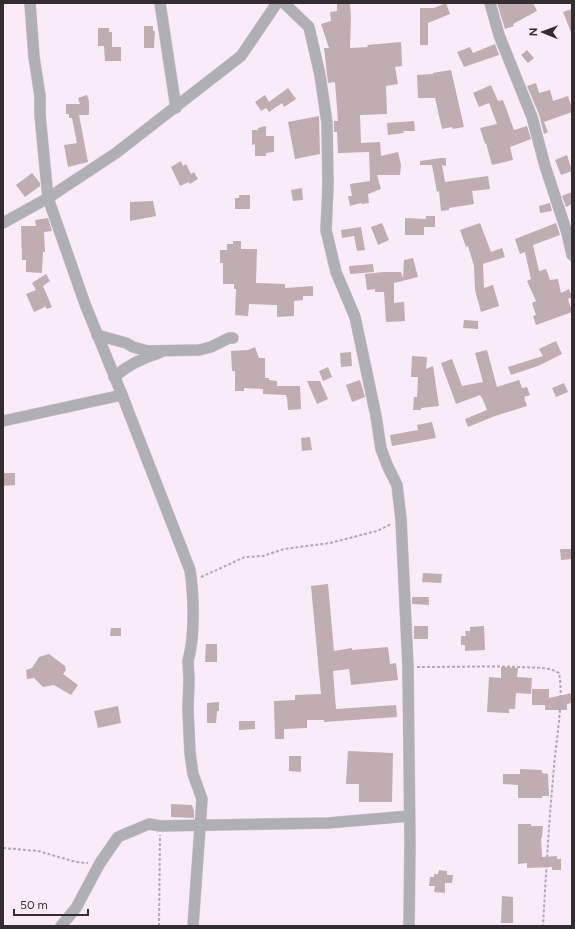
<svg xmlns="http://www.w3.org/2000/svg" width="575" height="929" font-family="Figtree,sans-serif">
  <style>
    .building { fill: #bfadb1 }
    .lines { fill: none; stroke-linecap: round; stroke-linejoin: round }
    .minor-casing { stroke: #d6c9d4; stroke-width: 12 }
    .path { stroke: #b4a8b2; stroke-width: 2; stroke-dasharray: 3 2; stroke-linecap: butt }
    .minor { stroke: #b1afb6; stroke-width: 11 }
  </style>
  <rect width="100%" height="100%" fill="#faebf8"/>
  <g class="building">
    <path d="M337,3h13l1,14 -1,31 18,-1 -1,-2 34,-3 1,24 -7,1 3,17 -12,2 1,28 -27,1 1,28 19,-1 1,14 17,-4 3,13 -1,10h-23l4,14 -13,5 1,9 -7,1 -1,-1 -11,3 -2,-10h4l-2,-12 20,-3 -1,-29 -31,1 -1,-21h-3v-11h4l-3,-39 -7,1 -4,-35h5l-8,-24 10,-3 -1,-9 7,-1z"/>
    <path d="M446,3l4,11 -22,9v22h-8v-37h14z"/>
    <path d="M497,3h36l4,8 -24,13 1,2 -9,3z"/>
    <path d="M572,9v26l-9,-23z"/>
    <path d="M144,26h9v5h2l-1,17h-10z"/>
    <path d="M98,28h11v4h3v15h9v14h-16l-1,-15h-6z"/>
    <path d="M495,44l4,11 -35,12 -7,-15 13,-5 3,6z"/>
    <path d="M527,50l7,8 -6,5 -7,-8z"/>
    <path d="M451,70l13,57 -11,2 -1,-2 -10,2 -7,-31h-17l-1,-23 16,-1v-1z"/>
    <path d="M536,83l3,10 11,-3 3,11 15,-5 4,13v3l-28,10 4,10 -4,2 -5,-20 -12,-28z"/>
    <path d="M491,85l7,16 5,-1 11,30 13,-4 4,13 -21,8 3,13 -21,5 -6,-22 -1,1 -5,-16 17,-4 -8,-21 -10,4 -6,-14z"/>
    <path d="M288,88l8,11 -12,8 -2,-4 -13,9 -3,-4 -5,3 -6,-9 10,-7 4,7z"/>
    <path d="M87,95l2,6v14h-10l9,47 -20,5 -4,-22 13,-2 -5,-25h-3v-4h-3v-10h14l-2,-6z"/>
    <path d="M319,116l1,38 -25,5 -7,-37z"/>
    <path d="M414,121l1,10h-12l1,2 -16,2 -1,-12z"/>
    <path d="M266,126v10h8v16l-8,1v3h-11v-12l-3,1v-15h6v-2z"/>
    <path d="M567,155l5,16 -11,4 -6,-15z"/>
    <path d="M441,158h5v8l-4,-1 3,17 43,-6 2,13 -18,2 2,13 -25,4v2l-8,1 -2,-20 -2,1 -5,-27h-12v-4z"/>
    <path d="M181,161l2,5 3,-2 5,10 3,-2 4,7 -8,5 -1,-2 -9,4 -9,-19z"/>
    <path d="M32,173l8,10v3l-15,11 -9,-12z"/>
    <path d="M302,188l1,12 -10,1 -2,-11z"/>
    <path d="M572,192v12l-6,3 -4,-11z"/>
    <path d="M239,195h11v14h-15v-11h4z"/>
    <path d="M153,201l3,15 -26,5v-19z"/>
    <path d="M550,203l2,8 -12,2 -1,-7z"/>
    <path d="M426,216h9v11h-11v8h-19v-17l21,1z"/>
    <path d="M48,218l4,13 -8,1 1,20h-2l-1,21 -16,-1v-12h-4l-1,-34h15l-1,-6z"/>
    <path d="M382,223l7,17 -11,5 -7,-18z"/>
    <path d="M480,223l11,29 11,-4 3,9 -22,7 1,24 9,-3 6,21 -18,6 -6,-22 -1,-24 -6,-20 -2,1 -6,-17z"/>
    <path d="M556,223l4,12 -27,10 6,26 7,-2 4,11 8,-1 3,14 8,-4 3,8 -4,2 4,13 -36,13 -3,-9 3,-1 -4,-12 4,-2 -9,-20 4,-2 -6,-27 -5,2 -5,-15z"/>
    <path d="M361,227l4,23 -8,1 -3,-15 -12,2 -1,-8z"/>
    <path d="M233,241h8v8h16l-1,34 29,1v4l28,-2v10h-10v4l-9,1v15l-17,1v-12l-28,-1 -1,12 -13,-1 1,-26h-2v-5h-11v-21h-3v-13h7v-6h6z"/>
    <path d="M413,258l5,19 -24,6v20l10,-1 1,19 -19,1 -2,-30h-9v-3l-8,1 -2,-16 19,-2h17l2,6 1,-18z"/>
    <path d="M373,264l1,8 -24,2 -1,-8z"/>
    <path d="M46,274l4,7 -7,5 9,21 -5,2 -4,-6 2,4 -11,5 -8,-18 10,-4 -4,-7z"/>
    <path d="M464,320l14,1v8l-15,-1z"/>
    <path d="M556,341l6,13 -24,12 -27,9 -3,-8 35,-11 -4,-7z"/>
    <path d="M255,347l4,11h6v20h4v2l8,1v5h23l1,23 -13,1 -1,-13h-1v-2l-23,-1v-5l-19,-1v3h-9v-20h-3l-1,-20 17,-1z"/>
    <path d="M487,350l10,37 22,-7 3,8 5,-1 3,8 -6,2 3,9 -32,10 -27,11 -3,-8 22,-9 -4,-10 -3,-5 -24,9 -15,-41 11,-4 10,27 21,-4 -8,-29z"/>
    <path d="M351,352l1,14 -11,1 -1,-14z"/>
    <path d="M412,356l15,1 -1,12 7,-3 6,40 -18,2v2h-8l1,-13h3l1,-20h-7z"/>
    <path d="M328,367l4,10 -9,4 -4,-10z"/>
    <path d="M360,380l5,17 -13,5 -6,-17z"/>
    <path d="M307,381h13l8,18 -11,5z"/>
    <path d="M564,383l4,9 -12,5 -4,-9z"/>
    <path d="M432,422l4,16 -44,8 -2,-11 28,-5 -1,-5z"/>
    <path d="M310,437l2,13 -10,1 -1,-13z"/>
    <path d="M3,473h12v12l-12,1z"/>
    <path d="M560,549h12v10l-11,1z"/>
    <path d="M423,573l19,1 -1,9 -19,-1z"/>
    <path d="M328,584l6,67 18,-3v2l36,-3 2,17 6,-1 2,17 -47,5 -2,-16 -16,2 3,38 60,-4 1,12 -73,5v-2h-17v8l-23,1v10h-9l-1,-38 21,-1v-5l26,-1 -10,-108z"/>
    <path d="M412,597h17v8l-17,-1z"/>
    <rect x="414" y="626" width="14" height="13"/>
    <path d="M484,626l1,24 -20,1v-6h-4v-9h5l-1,-5h5v-4z"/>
    <path d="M111,628h10v8h-11z"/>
    <path d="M206,644h11v18h-12z"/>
    <path d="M49,654l16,12 1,4 -3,4 15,11 -7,10 -17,-10 -11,2 -9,-9 -7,1 -1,-9 6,-2 7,-11z"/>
    <path d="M501,667l17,1 -1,9 15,1 -1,16 -15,-1 -1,16h-6v4l-22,-1 2,-35 12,1z"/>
    <path d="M532,689h17v9l23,-5v10l-5,1v6h-22v-5h-13z"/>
    <path d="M219,702v9h-2l-1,12h-9v-20z"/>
    <path d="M118,706l3,17 -23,5 -4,-17z"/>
    <path d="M239,721h16v8l-16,1z"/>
    <path d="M348,751l45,2 -1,49h-33v-18h-13z"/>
    <path d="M289,756h12v16l-12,-1z"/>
    <path d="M520,769l22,1v3l6,1 1,22h-7v2h-24v-13l-15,-1v-10h17z"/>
    <path d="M171,804l21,1 2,6v7l-23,-1z"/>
    <path d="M518,824h13v2h12l-1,12h-1l1,19 15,-1v3h4v11h-9v-3l-25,1v-5l-9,1z"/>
    <path d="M439,870l8,1v4h6l-1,8h-7v10l-11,-1 1,-6h-6l1,-9h4v-3h4z"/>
    <path d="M502,896l11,1v26h-12z"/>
  </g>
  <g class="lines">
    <g class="minor-casing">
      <g id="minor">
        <path d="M30,3l4,54 6,39v19l8,83 37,106 37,91 68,175c4,26 5,66 -2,91l1,18 -1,31 2,43 3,21 9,25 -9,127"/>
        <path d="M160,3l16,105"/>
        <path d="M284,3l25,24 11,48 7,48 1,63 -2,44 10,42 19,45 21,99 5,33 7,18 9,18 4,34 7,148 2,176 -1,83"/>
        <path d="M490,3l9,32 33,82 13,49 22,67 5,22"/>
        <path d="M3,223l45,-25 68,-45 125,-97 36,-53"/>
        <path d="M97,335l29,8 7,4 15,4 51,-1 12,-3 18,-9h4"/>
        <path d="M114,377c13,-11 28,-19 45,-24"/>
        <path d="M3,421l119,-26"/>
        <path d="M61,926l15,-18 24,-45 18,-26 31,-13 11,2 168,-3 81,-7"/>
      </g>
    </g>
    <g class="path">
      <path d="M201,577l44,-20 18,-1 21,-7 46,-6 47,-12 14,-7"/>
      <path d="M417,667c34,0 68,-1 102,0 14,1 28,-1 40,6 5,25 -3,68 -5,94 -5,53 -8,106 -11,159"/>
      <path d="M3,848l35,3 38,11 12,1"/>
      <path d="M159,926l1,-91"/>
    </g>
    <use href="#minor" class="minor"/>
  </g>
  <rect width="575" height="929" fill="none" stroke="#332d32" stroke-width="8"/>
  <g transform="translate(543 32) rotate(271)" stroke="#faebf8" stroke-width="3" paint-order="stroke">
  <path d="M0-3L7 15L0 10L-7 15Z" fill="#332d32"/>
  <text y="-6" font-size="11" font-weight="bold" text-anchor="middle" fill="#332d32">N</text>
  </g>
  <path d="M14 909v6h74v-6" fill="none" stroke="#332d32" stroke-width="2"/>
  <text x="20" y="909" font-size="12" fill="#332d32" stroke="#faebf8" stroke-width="3" paint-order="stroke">50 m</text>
</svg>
